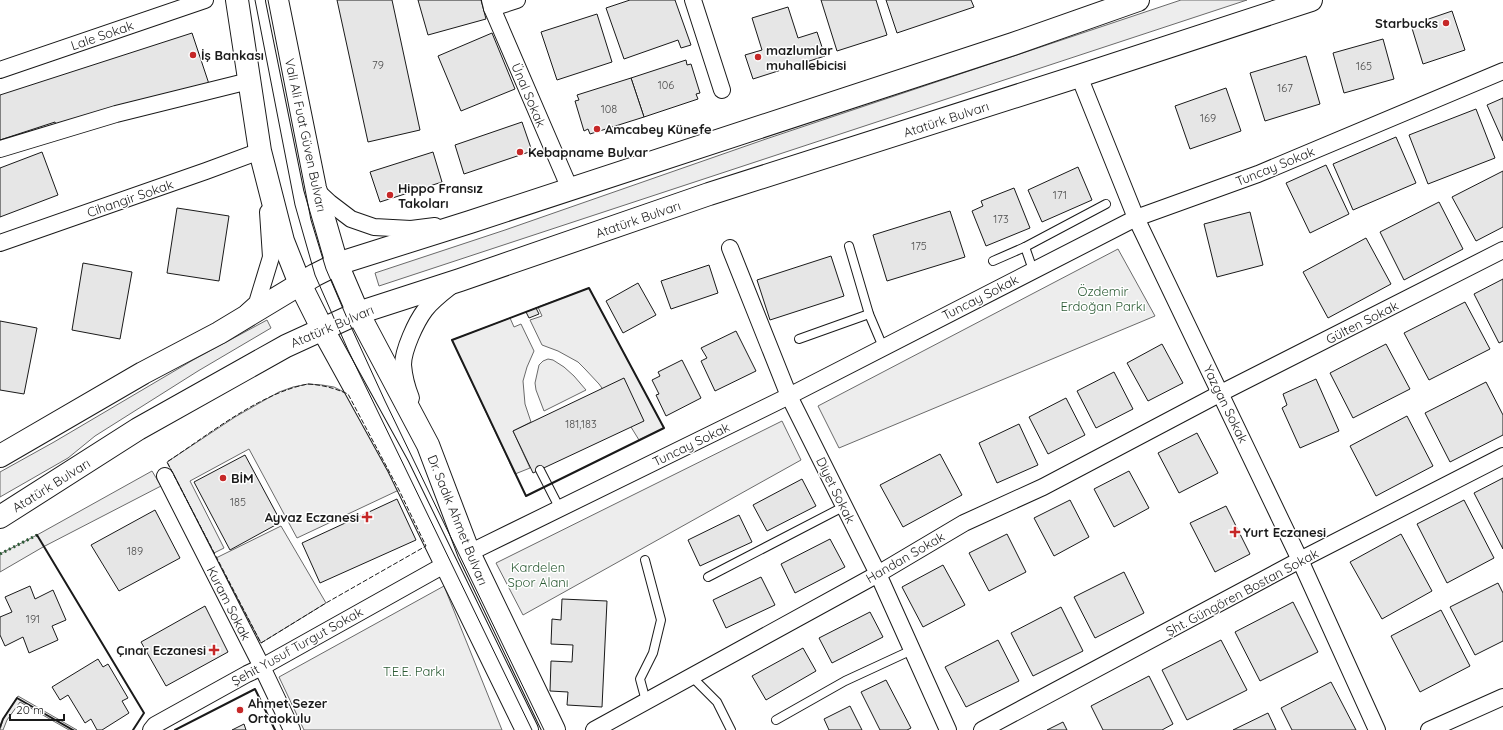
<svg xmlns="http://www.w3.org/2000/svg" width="1503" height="730" font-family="Quicksand,sans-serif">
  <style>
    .built { fill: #ededed; stroke: #6a6a6a }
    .building { fill: #e6e6e6; stroke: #1a1a1a }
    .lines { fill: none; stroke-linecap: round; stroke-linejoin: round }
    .lane-casing { stroke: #1a1a1a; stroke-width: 10 }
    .street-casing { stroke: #1a1a1a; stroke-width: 18 }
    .secondary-casing { stroke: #1a1a1a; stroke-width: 24 }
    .primary-casing { stroke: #1a1a1a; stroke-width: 24 }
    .lane { stroke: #fff; stroke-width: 8 }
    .street { stroke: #fff; stroke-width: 16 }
    .secondary { stroke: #fff; stroke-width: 22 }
    .primary { stroke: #fff; stroke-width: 22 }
    .tram { stroke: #1a1a1a; stroke-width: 1 }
    .hedge { stroke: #2b5a34; stroke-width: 3; stroke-dasharray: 2 3; stroke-linecap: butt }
    .fence { stroke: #1a1a1a; stroke-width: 1; stroke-dasharray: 5 2; stroke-linecap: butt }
    .wall { stroke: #1a1a1a; stroke-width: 2 }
    .poi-dot { fill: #c62828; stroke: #fff; stroke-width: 1.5 }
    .labels { text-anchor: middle; stroke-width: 3; stroke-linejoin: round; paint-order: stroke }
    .number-label { font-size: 11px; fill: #4d4d4d }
    .poi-label { font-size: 13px; font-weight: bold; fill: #1a1a1a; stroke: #fff; text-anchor: start }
    .street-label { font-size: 13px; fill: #1a1a1a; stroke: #fff }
    .park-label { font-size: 13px; fill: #2b5a34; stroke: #fff }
  </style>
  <rect width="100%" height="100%" fill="#fff"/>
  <g class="built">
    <path d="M1181,0h66l-868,286 -4,-13 130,-43 261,-91z"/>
    <path d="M1118,249l37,67 -316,132 -21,-42z"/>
    <path d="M589,288l75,140 -25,12 -8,-13 -32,-43 -14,-15 -7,-7 -20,-11 -16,-6 -12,-25 12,-4 -4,-9z"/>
    <path d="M510,318l4,9 7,-3 13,27 -7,16 -4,14 2,23 6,18 -18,9 17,37 -15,6 -63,-134z"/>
    <path d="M267,320l4,8 -73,43 -103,65 -27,22 -68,39v-25l54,-30 139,-82z"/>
    <path d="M548,359l5,1 11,7 10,9 12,14 -42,21 -8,-21 -1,-7 4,-18 4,-4z"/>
    <path d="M308,384l14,1 12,2 14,7 51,96 -102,48 -48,-89 -59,32 34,67 -10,5 -47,-91 68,-45 28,-16 16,-9 14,-5z"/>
    <path d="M782,421l19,39 -278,155 -27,-52z"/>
    <path d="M152,471l9,15 -118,61 -43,25v-18l37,-19z"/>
    <path d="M281,526l45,77 -65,40 -45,-85z"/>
    <path d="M444,586l58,144h-198l-25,-53z"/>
    <path d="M18,696l59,34h-8l-49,-28 -13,18 -4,10h-3l3,-11z"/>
  </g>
  <g class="building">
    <path d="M337,0h55l28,130 -52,12z"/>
    <path d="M418,0h63l5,19 -58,16z"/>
    <path d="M630,0h45l16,45 -10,3 -3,-8 -54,19 -18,-51z"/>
    <path d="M821,0h55l11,35 -50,16z"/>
    <path d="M886,0h85l3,7 -77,26z"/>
    <path d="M788,7l10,31 19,-6 8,24 -72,23 -8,-24 17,-5 -10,-32z"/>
    <path d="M1452,11l13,39 -42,14 -12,-39z"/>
    <path d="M597,14l15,48 -55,18 -16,-48z"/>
    <path d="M192,33l17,51 -94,26 -2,-3 -57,18 -1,-3 -55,18v-45z"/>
    <path d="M492,33l23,56 -54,22 -23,-55z"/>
    <path d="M1383,39l11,40 -50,14 -11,-40z"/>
    <path d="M1306,56l14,48 -55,17 -15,-48z"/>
    <path d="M686,60l1,5 4,-1 9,29 -4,1 2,5 -54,18 -13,-39z"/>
    <path d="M631,78l13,39 -54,17 -2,-5 -4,2 -9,-30 4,-1 -2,-5z"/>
    <path d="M1226,88l15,43 -51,18 -15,-43z"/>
    <path d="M1503,98v43l-16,-36z"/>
    <path d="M1476,109l19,49 -67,26 -19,-49z"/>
    <path d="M522,122l10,29 -68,23 -9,-29z"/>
    <path d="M1396,137l20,46 -63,27 -20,-46z"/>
    <path d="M42,152l16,43 -58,22v-49z"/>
    <path d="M433,152l9,30 -62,20 -10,-30z"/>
    <path d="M1326,165l23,49 -39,19 -24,-50z"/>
    <path d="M1078,167l14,33 -50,22 -14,-32z"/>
    <path d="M1503,171v56l-27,14 -24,-44z"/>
    <path d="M1014,188l16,40 -44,18 -14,-35 11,-5 -2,-5z"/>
    <path d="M1439,202l24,47 -59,31 -24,-48z"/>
    <path d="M177,208l52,8 -10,65 -52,-8z"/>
    <path d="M950,211l15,46 -78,24 -14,-46z"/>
    <path d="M1250,212l13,53 -46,12 -13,-53z"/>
    <path d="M1366,238l25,46 -63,34 -25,-46z"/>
    <path d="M831,256l13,40 -74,24 -13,-40z"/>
    <path d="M83,263l49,9 -12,67 -48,-9z"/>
    <path d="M709,265l9,28 -47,16 -10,-28z"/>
    <path d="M1503,279v62l-4,2 -25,-49z"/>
    <path d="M638,283l18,32 -33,18 -17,-32z"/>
    <path d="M1465,302l25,47 -61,31 -25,-47z"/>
    <path d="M536,308l3,6 -10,4 -3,-6z"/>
    <path d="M0,321l37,7 -13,66 -24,-4z"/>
    <path d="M736,331l20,40 -41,20 -14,-30 6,-3 -6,-10z"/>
    <path d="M1162,344l21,39 -35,18 -21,-38z"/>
    <path d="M1386,344l24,45 -57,29 -23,-45z"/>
    <path d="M682,360l19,38 -35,18 -10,-21 3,-1 -7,-14 8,-4 -2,-4z"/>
    <path d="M1114,372l19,37 -37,19 -19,-37z"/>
    <path d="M624,378l20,43 -111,52 -20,-42z"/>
    <path d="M1316,379l23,52 -39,17 -18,-40 5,-3 -4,-11z"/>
    <path d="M1486,382l17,33v20l-53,27 -25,-49z"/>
    <path d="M1066,398l19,37 -37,19 -19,-37z"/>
    <path d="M1407,416l26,50 -57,30 -26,-50z"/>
    <path d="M1019,424l19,41 -41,18 -18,-40z"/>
    <path d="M1197,433l21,40 -39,20 -21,-40z"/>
    <path d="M940,454l22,41 -59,32 -23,-42z"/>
    <path d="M245,455l36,67 -51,28 -36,-68z"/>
    <path d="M1129,471l20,37 -35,19 -20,-38z"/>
    <path d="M1503,478v71l-29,-56z"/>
    <path d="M802,479l14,27 -49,25 -14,-26z"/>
    <path d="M397,499l19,41 -96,43 -18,-40z"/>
    <path d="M1070,500l19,37 -35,19 -20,-38z"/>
    <path d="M1464,500l30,58 -47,25 -30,-59z"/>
    <path d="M1226,506l24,48 -35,18 -25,-49z"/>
    <path d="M155,510l25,48 -61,33 -28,-46z"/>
    <path d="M739,515l13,27 -52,24 -12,-26z"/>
    <path d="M1007,534l19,38 -37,19 -20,-38z"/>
    <path d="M1401,534l31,57 -50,28 -32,-57z"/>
    <path d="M830,539l15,28 -50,26 -14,-29z"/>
    <path d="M943,565l22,40 -42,22 -21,-40z"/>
    <path d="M1124,572l20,41 -49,25 -21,-41z"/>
    <path d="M761,577l14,28 -49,23 -13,-28z"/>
    <path d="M1498,583l5,10v48l-28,14 -25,-48z"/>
    <path d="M30,586l5,13 18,-9 13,30 -14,6 6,14 -29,13 -6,-16 -18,9 -5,-11v-18l12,-5 -7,-15z"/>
    <path d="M562,599l45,2 -5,106 -35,-2 1,-13 -18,-1 1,-30 21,1 1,-17 -22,-1 1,-25 9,1z"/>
    <path d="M1293,602l25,50 -58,29 -25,-49z"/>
    <path d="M205,606l23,46 -62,34 -25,-44z"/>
    <path d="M1061,607l22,44 -50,25 -22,-43z"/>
    <path d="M1441,610l29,56 -50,26 -29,-56z"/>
    <path d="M870,612l13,25 -51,26 -13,-25z"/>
    <path d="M998,640l21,41 -53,26 -21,-40z"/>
    <path d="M1221,640l26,50 -60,30 -25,-50z"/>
    <path d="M803,648l13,23 -50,29 -14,-24z"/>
    <path d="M98,659l5,8 5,-3 20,34 -6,3 7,12 -27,17h-5l-6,-11 -6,4 -17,-28 -8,5 -8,-13z"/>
    <path d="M1149,676l24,48 -11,6h-59l-12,-24z"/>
    <path d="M886,680l25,48 -4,2h-27l-19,-38z"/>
    <path d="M1331,682l25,48h-64l-11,-22z"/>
    <path d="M850,706l12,24h-33l-5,-11z"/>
    <path d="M1268,713l8,17h-43z"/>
    <path d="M1063,722l4,8h-20z"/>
    <path d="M244,724l2,6h-14z"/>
  </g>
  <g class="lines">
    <g class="lane-casing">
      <g id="lane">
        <path d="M849,246l20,68 14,33"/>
        <path d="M1025,247l8,23"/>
        <path d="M993,261l32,-14 81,-43"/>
        <path d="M799,339l70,-25"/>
        <path d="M540,470l20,39"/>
        <path d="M645,560l16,60 -8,33 -13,26 6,22"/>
        <path d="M708,577l135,-70"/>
        <path d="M691,676l26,26 14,28"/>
        <path d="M776,720l69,-39 67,-31"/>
      </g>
    </g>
    <g class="street-casing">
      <g id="street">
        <path d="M490,0l2,8 78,181"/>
        <path d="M693,0l29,90"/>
        <path d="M492,8l25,-8"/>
        <path d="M0,70l205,-70"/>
        <path d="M1079,76l57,142 164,342 77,170"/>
        <path d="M0,149l116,-35 133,-33"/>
        <path d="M316,190l14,13 21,16 23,8 37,2 24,-3"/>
        <path d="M0,243l206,-72 54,-20"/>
        <path d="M730,248l59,148 89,178 70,156"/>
        <path d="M247,312l10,-9 14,-46 -3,-45"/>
        <path d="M411,398c-4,-10 -7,-21 -8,-33 0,-15 13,-43 22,-55 7,-9 16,-16 25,-23"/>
        <path d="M165,476l97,191 30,63"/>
        <path d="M469,553l320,-157 347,-178 122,-44 245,-103"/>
        <path d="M151,730l4,-5 92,-51 15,-7 184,-103"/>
        <path d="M594,730l284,-156 86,-51 79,-36 178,-94 282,-143"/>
        <path d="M982,730l318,-170 203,-104"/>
        <path d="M1429,730l74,-33"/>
      </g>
    </g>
    <g class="secondary-casing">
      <g id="secondary">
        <path d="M237,0l23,151 23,90 17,43 22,44 76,138 129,264"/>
        <path d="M277,0l38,188 22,76 21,49 70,132 41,108 85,177"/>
      </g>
    </g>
    <g class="primary-casing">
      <g id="primary">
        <path d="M0,456l143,-83 76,-40 96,-58 22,-11 133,-42 543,-178 125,-44"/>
        <path d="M0,517l138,-88 148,-83 72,-33 102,-33 249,-86 370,-118 232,-76"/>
      </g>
    </g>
    <use href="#lane" class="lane"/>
    <use href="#street" class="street"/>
    <use href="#secondary" class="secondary"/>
    <use href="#primary" class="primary"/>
    <g class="tram">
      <path d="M255,0l40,205 20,70 33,75 184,380"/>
      <path d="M268,0l43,220 15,49 21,49 38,83 159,329"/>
    </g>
    <path class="hedge" d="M0,554l37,-19"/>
    <path class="fence" d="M308,384c15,1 26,4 40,10l51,96 27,56 -100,57 -65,40 -94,-181c41,-27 93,-69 141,-78z"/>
    <g class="wall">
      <path d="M589,288l75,140 -138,68 -74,-156z"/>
      <path d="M37,535l107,178 -11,17"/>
      <path d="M0,727l3,-8 14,-21 56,32"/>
      <path d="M175,730l80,-41 20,41"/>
    </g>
  </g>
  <g class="poi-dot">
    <circle cx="1446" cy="23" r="4"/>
    <circle cx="193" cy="55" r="4"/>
    <circle cx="758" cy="57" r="4"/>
    <circle cx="597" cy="129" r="4"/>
    <circle cx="520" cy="152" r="4"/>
    <circle cx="390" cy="195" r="4"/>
    <circle cx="223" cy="478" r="4"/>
    <path d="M365 511h4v4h4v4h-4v4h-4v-4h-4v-4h4z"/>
    <path d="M1233 526h4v4h4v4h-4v4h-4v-4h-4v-4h4z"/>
    <path d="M212 644h4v4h4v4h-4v4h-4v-4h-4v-4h4z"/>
    <circle cx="240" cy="710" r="4"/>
  </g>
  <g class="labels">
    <g class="number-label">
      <text x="378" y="69">79</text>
      <text x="1364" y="70">165</text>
      <text x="666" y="89">106</text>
      <text x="1285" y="92">167</text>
      <text x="609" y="113">108</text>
      <text x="1208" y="122">169</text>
      <text x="1060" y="199">171</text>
      <text x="1001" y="223">173</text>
      <text x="919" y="250">175</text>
      <text x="581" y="428">181,183</text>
      <text x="238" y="506">185</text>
      <text x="135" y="555">189</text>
      <text x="33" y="623">191</text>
    </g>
    <g class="poi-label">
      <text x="1438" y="28" text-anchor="end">Starbucks</text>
      <text x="766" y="55">mazlumlar<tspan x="766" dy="15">muhallebicisi</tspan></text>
      <text x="201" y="60">İş Bankası</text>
      <text x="605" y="134">Amcabey Künefe</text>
      <text x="528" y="157">Kebapname Bulvar</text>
      <text x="398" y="193">Hippo Fransız<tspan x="398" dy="15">Takoları</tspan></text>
      <text x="231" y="483">BİM</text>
      <text x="359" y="522" text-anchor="end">Ayvaz Eczanesi</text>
      <text x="1243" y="537">Yurt Eczanesi</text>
      <text x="206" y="655" text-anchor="end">Çınar Eczanesi</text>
      <text x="248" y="708">Ahmet Sezer<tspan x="248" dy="15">Ortaokulu</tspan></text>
    </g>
    <g class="street-label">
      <text transform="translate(102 35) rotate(-19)" y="5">Lale Sokak</text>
      <text transform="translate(529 95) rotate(67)" y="5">Ünal Sokak</text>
      <text transform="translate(946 119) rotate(-18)" y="5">Atatürk Bulvarı</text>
      <text transform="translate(306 135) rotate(78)" y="5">Vali Ali Fuat Güven Bulvarı</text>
      <text transform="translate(1275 166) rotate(-22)" y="5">Tuncay Sokak</text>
      <text transform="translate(130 198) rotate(-19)" y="5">Cihangir Sokak</text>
      <text transform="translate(638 219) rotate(-19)" y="5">Atatürk Bulvarı</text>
      <text transform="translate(980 297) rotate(-27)" y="5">Tuncay Sokak</text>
      <text transform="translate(1362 322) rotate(-27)" y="5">Gülten Sokak</text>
      <text transform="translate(332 326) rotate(-23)" y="5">Atatürk Bulvarı</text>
      <text transform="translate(1226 404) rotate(64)" y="5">Yazgan Sokak</text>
      <text transform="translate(691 444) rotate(-26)" y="5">Tuncay Sokak</text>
      <text transform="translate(51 485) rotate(-32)" y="5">Atatürk Bulvarı</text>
      <text transform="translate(836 490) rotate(64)" y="5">Diyet Sokak</text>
      <text transform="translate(458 520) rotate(68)" y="5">Dr. Sadık Ahmet Bulvarı</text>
      <text transform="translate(905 557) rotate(-30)" y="5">Handan Sokak</text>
      <text transform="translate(1242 592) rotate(-28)" y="5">Şht. Güngören Bostan Sokak</text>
      <text transform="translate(229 603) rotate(63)" y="5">Kuram Sokak</text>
      <text transform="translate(297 646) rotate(-29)" y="5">Şehit Yusuf Turgut Sokak</text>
    </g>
    <g class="park-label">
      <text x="1103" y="296">Özdemir<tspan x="1103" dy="15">Erdoğan Parkı</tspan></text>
      <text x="538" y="572">Kardelen<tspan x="538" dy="15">Spor Alanı</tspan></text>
      <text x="414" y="676">T.E.E. Parkı</text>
    </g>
  </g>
  <path d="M10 714v6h54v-6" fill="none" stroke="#1a1a1a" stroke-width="2"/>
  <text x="16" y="714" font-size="12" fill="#1a1a1a" stroke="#ffffff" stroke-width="3" paint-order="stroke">20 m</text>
</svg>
